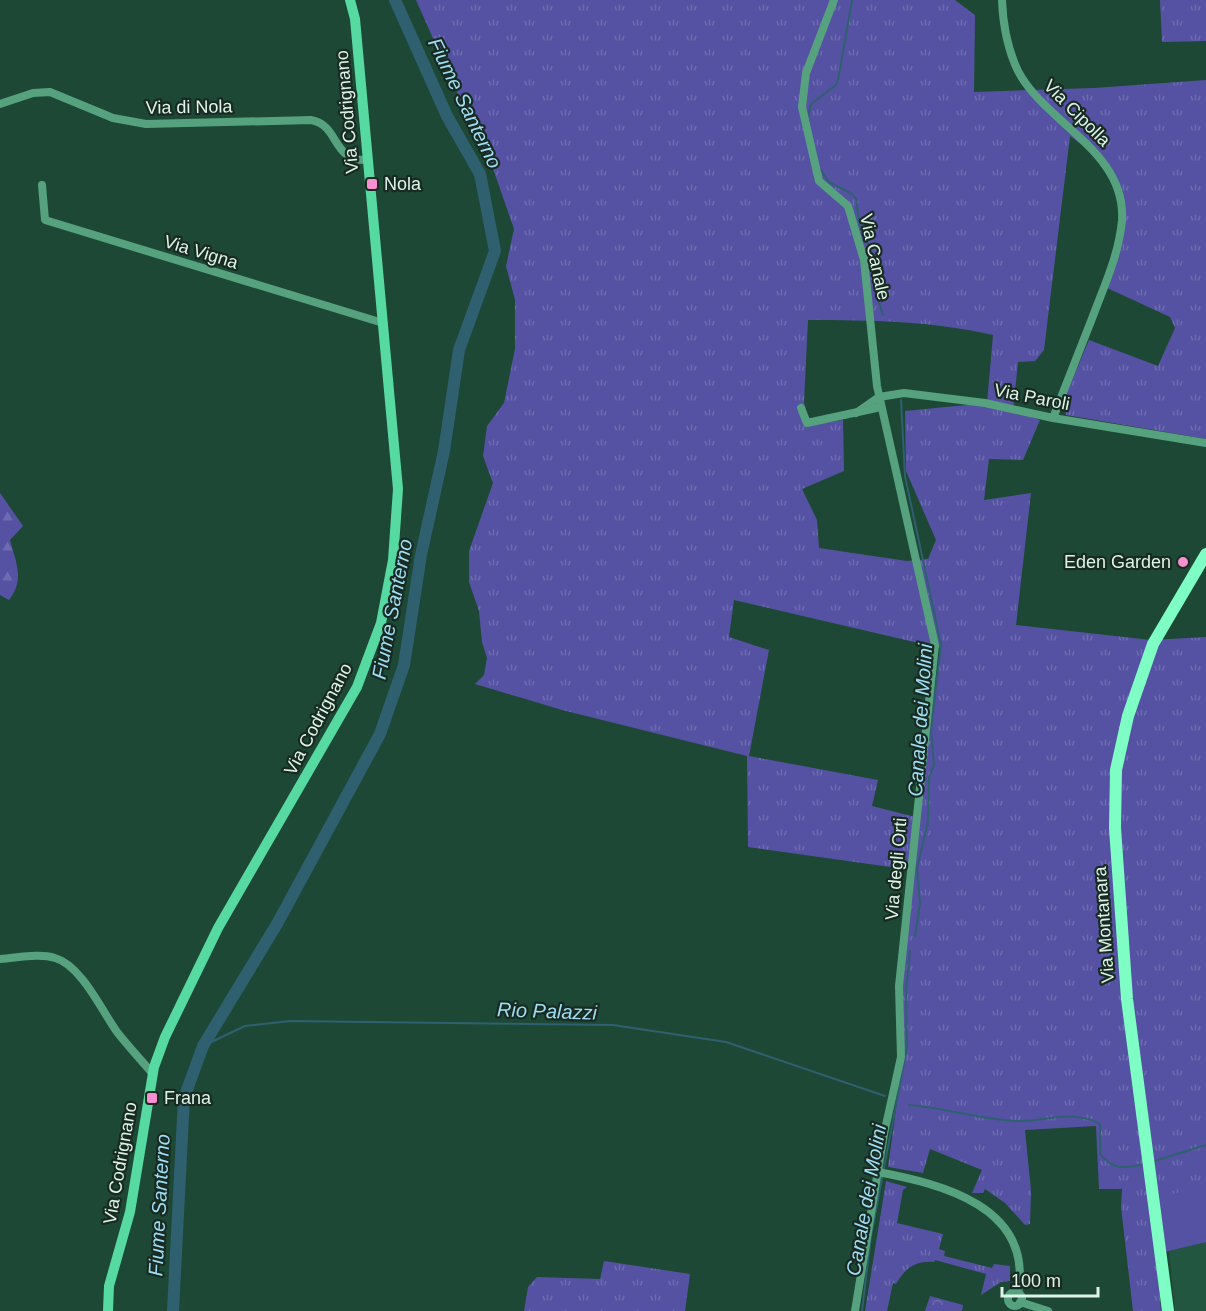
<svg xmlns="http://www.w3.org/2000/svg" width="1206" height="1311" font-family="Arial,sans-serif">
  <style>
    .built { fill: #225640 }
    .grass { fill: url(#grass-tufts); fill-rule: evenodd }
    .forest { fill: url(#forest-firs) }
    .park { fill: url(#park-crowns) }
    .garden { fill: #5552a3 }
    .lines { fill: none; stroke-linecap: round; stroke-linejoin: round }
    .stream { stroke: #2f6070; stroke-width: 2 }
    .river { stroke: #2f6070; stroke-width: 12 }
    .street { stroke: #56a27f; stroke-width: 8 }
    .secondary { stroke: #56daa2; stroke-width: 10 }
    .primary { stroke: #7efec5; stroke-width: 12 }
    .poi-dot { fill: #f690d1; stroke: #182a21; stroke-width: 2 }
    .labels { text-anchor: middle; stroke-width: 4.5; stroke-linejoin: round; paint-order: stroke }
    .street-label { font-size: 18px; fill: #ddf4e8; stroke: #182a21 }
    .poi-label { font-size: 18px; fill: #ddf4e8; stroke: #182a21; text-anchor: start }
    .water-label { font-size: 20px; font-style: italic; fill: #9edef4; stroke: #182a21 }
  </style>
  <defs>
    <pattern id="grass-tufts" width="24" height="20" patternUnits="userSpaceOnUse" patternTransform="scale(1.5)"><rect width="24" height="20" fill="#5552a3"/><path d="M3 7l-1-3M5 7V3M7 7l1-3M15 17l-1-3M17 17v-4M19 17l1-3" fill="none" stroke="#6d6cb0"/></pattern>
    <pattern id="forest-firs" width="22" height="20" patternUnits="userSpaceOnUse" patternTransform="scale(1.5)"><rect width="22" height="20" fill="#5552a3"/><path d="M5 1l3.5 6h-7zM16 11l3.5 6h-7z" fill="#6d6cb0"/></pattern>
    <pattern id="park-crowns" width="20" height="18" patternUnits="userSpaceOnUse" patternTransform="scale(1.5)"><rect width="20" height="18" fill="#5552a3"/><path d="M2 6a3 3 0 1 1 6 0M12 15a3 3 0 1 1 6 0" fill="none" stroke="#6d6cb0"/></pattern>
  </defs>
  <rect width="100%" height="100%" fill="#1d4835"/>
  <path class="built" d="M1206,1242v69h-31l-6,-60z"/>
  <g class="grass">
    <path d="M416,0h539l20,15 -1,77 120,-4 112,-8v359l-140,-24 -2,-16 25,-59 69,26 17,-38 -5,-11 -65,-30 12,-28 3,-61 -21,-40 -29,-22 -26,214 -9,11 -17,1 -5,49 27,9 -17,40 -34,-1 -5,41 47,-7 -15,132 135,15 55,-3v605l-39,9 -9,-51 -2,54 5,57h-28l-12,-104 1,-18h-23l-3,-63 -71,4 6,61 -1,33 -5,1 -20,-22 -20,-14 -2,4h-11l10,-23 -52,-21 -7,24 -35,-6 14,-101 -3,-80 13,-116 -164,-23 -1,-91 -185,-46 -87,-26 9,-9 3,-17 -5,-16 -3,-31 -10,-29v-31l24,-68 -10,-27 4,-30 17,-23 11,-54v-49l-9,-34 8,-37 -24,-69 -28,-56zM808,320c63,0 123,1 185,15l-6,68 -82,8 1,60 30,69 -8,19 -21,2 -88,-13 -2,-28 -15,-31 42,-18 -1,-51 -33,5 -6,-23zM734,600l206,48 -21,170 -47,-12 6,-26 -129,-24 20,-106 -40,-13z"/>
    <path d="M1160,0h46v41l-44,1z"/>
    <path d="M886,1181l21,6 -4,3 -6,33 46,11 -4,15 6,2 -1,5 48,12 2,-4 16,2v15l-9,1 -20,13 5,-21 -51,-14 -1,2c-18,-2 -29,6 -38,22l-3,-1 -6,28h-22z"/>
    <path d="M604,1261l86,13 -5,37h-161l4,-24 9,-10 63,2z"/>
  </g>
  <path class="forest" d="M0,493l23,33 -13,14c6,23 15,39 -1,60l-9,-5z"/>
  <path class="park" d="M930,1296l33,9 -1,6h-37z"/>
  <path class="garden" d="M1206,1183v59l-50,12 -6,-52z"/>
  <g class="lines">
    <g class="stream">
      <path d="M808,117l3,-13 25,-19 2,-5 14,-80"/>
      <path d="M820,169l9,13 23,12 4,5 4,27 14,33 1,31 8,25"/>
      <path d="M901,400l4,76 36,169 -10,85 3,35 -5,12 -1,45 -11,46 3,35 -5,33"/>
      <path d="M203,1046l42,-20 45,-5 323,4 113,17 159,54"/>
      <path d="M909,1105c38,3 76,16 114,16 24,-1 56,-11 77,3v30c15,17 22,14 44,10"/>
      <path d="M1155,1161l51,-16"/>
      <path d="M862,1311l9,-75 36,-189 -1,-57 4,-39"/>
    </g>
    <path class="river" d="M173,1311l11,-213 19,-52 74,-122 103,-190 24,-69 17,-110 23,-104 15,-101 36,-99 -15,-77 -33,-58 -52,-116"/>
    <g class="street">
      <path d="M834,0l-28,73 -4,34 17,74 29,25 16,54 13,126 58,259 -36,341 2,71 -17,77 -29,177"/>
      <path d="M1002,0c1,25 5,48 16,71 28,53 108,80 104,149 -3,34 -17,64 -29,96 -13,34 -27,68 -40,102"/>
      <path d="M0,104l33,-11 17,-1 63,26 33,6 165,-4c29,5 20,42 57,40"/>
      <path d="M42,185l3,35 338,103"/>
      <path d="M801,408l6,15 74,-16"/>
      <path d="M856,413l23,-16 25,-4 81,10 68,15 153,25"/>
      <path d="M0,959c17,-1 39,-6 55,-1 26,7 47,53 62,74 11,14 24,28 36,42"/>
      <path d="M878,1172c64,12 156,35 140,121"/>
      <circle cx="1015" cy="1299" r="7"/>
      <path d="M1020,1302l28,9"/>
    </g>
    <path class="secondary" d="M108,1311l1,-25 21,-74 24,-145 11,-30 53,-109 139,-241 24,-64 12,-63 5,-71 -43,-470 -5,-19"/>
    <path class="primary" d="M1168,1311l-41,-312 -12,-171 1,-58 12,-54 25,-72 53,-90"/>
  </g>
  <g class="poi-dot">
    <rect x="366" y="178" width="12" height="12" rx="3"/>
    <circle cx="1183" cy="562" r="6"/>
    <rect x="146" y="1092" width="12" height="12" rx="3"/>
  </g>
  <g class="labels">
    <g class="street-label">
      <text transform="translate(189 107) rotate(-1)" y="6">Via di Nola</text>
      <text transform="translate(347 112) rotate(-95)" y="6">Via Codrignano</text>
      <text transform="translate(1077 113) rotate(45)" y="6">Via Cipolla</text>
      <text transform="translate(201 252) rotate(17)" y="6">Via Vigna</text>
      <text transform="translate(875 257) rotate(78)" y="6">Via Canale</text>
      <text transform="translate(1032 397) rotate(11)" y="6">Via Paroli</text>
      <text transform="translate(318 719) rotate(-62)" y="6">Via Codrignano</text>
      <text transform="translate(896 869) rotate(-85)" y="6">Via degli Orti</text>
      <text transform="translate(1104 925) rotate(-94)" y="6">Via Montanara</text>
      <text transform="translate(120 1163) rotate(-80)" y="6">Via Codrignano</text>
    </g>
    <g class="poi-label">
      <text x="384" y="190">Nola</text>
      <text x="1171" y="568" text-anchor="end">Eden Garden</text>
      <text x="164" y="1104">Frana</text>
    </g>
    <g class="water-label">
      <text transform="translate(465 103) rotate(64)" y="7">Fiume Santerno</text>
      <text transform="translate(392 609) rotate(-79)" y="7">Fiume Santerno</text>
      <text transform="translate(920 720) rotate(-86)" y="7">Canale dei Molini</text>
      <text transform="translate(547 1011) rotate(2)" y="7">Rio Palazzi</text>
      <text transform="translate(866 1200) rotate(-80)" y="7">Canale dei Molini</text>
      <text transform="translate(159 1205) rotate(-87)" y="7">Fiume Santerno</text>
    </g>
  </g>
  <path d="M1002 1287v9h96v-9" fill="none" stroke="#ddf4e8" stroke-width="3"/>
  <text x="1011" y="1287" font-size="18" fill="#ddf4e8" stroke="#182a21" stroke-width="4.5" paint-order="stroke">100 m</text>
</svg>
